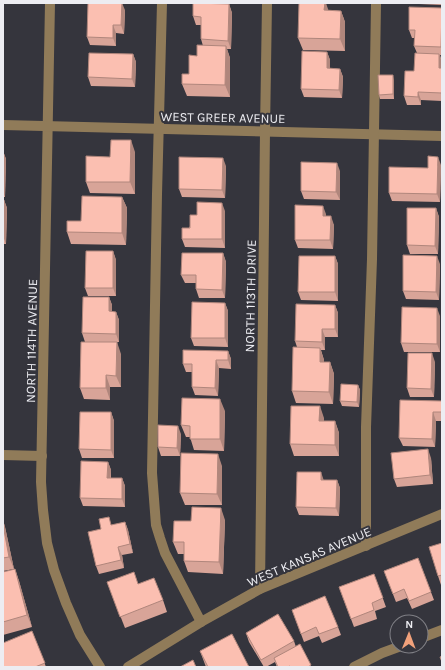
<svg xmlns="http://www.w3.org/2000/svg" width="445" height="670" font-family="Karla,sans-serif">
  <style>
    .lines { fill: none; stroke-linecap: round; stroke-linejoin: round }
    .minor { stroke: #907b59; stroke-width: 10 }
    .wall { fill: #d8a498 }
    .shaded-wall { fill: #b0867c }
    .building { fill: #fbbfb1; stroke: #b0867c }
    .labels { text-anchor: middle; stroke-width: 4; stroke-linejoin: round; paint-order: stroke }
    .street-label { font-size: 13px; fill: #ededf2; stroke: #35353d }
  </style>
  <rect width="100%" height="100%" fill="#35353d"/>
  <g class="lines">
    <g class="minor">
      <path d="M50,3l-9,479 2,28 4,33 7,27 12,33 14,32 20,32"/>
      <path d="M162,3l-5,191 -5,279 4,52 4,13 5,15 36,69"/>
      <path d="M3,125l439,11"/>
      <path d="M3,455l39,1"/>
      <path d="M366,546v-119l6,-168 4,-256"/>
      <path d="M260,589l5,-458 2,-128"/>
      <path d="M421,638l21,-8"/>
      <path d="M128,667l73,-45 59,-33 182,-75"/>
      <path d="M354,667l28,-14 19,-7"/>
    </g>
  </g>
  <g class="wall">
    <path d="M419,3h23v2l-23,-1z"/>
    <path d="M229,4l3,9 -1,36h-4l3,9v39l-43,-1 -5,-12 7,-10 8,-18 6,-10 -2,-7v-14h-5l-3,-9z"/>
    <path d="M442,8v47h-2l2,7v39l-21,-1v5h-14l-3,-9 10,-25 3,-18 -3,-7v-8h-2l-3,-8z"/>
    <path d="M125,10l-1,24 -8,-1v13l-26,-1 -3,-8z"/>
    <path d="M329,10l12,1 4,11v29l-42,-1 -5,-12z"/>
    <path d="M327,52l3,8v8l10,1 3,8 -1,21 -38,-1 -3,-8z"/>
    <path d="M133,54l3,8 -1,25 -44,-1 -3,-9z"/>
    <path d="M394,80v19h-14l-1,-4z"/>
    <path d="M3,151l3,8 -1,38h-2z"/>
    <path d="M135,152v42l-45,-1 -4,-11 24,-25z"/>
    <path d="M441,165l-1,37 -48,-1 -3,-8 39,-25z"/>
    <path d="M226,166l-1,32 -43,-1 -3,-8z"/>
    <path d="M340,171v29l-36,-1 -3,-8z"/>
    <path d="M122,197l5,11 -1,37 -55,-1 -4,-12 14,-11z"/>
    <path d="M3,200h1l3,8 -1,36h-3z"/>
    <path d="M436,208l3,9 -1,37h-28l-3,-9z"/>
    <path d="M225,211v37l-40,-1 -3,-8 15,-24z"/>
    <path d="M326,214v2l8,9 -1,24 -35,-1 -3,-8z"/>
    <path d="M113,251l3,9v36h-28l-3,-8z"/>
    <path d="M223,253l3,9 -1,36h-26l-3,-9v-6h-11l-4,-8z"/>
    <path d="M335,256l3,8v37l-37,-1 -3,-8z"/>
    <path d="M440,264l-1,36 -33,-1 -3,-8z"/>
    <path d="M109,297l3,8v7h4l3,8v22h-34l-3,-9z"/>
    <path d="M225,303l3,8v36l-34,-1 -3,-8z"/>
    <path d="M335,305l3,8v24h-13v13h-4l3,10v2h6l4,12 -1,30 -37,-1 -4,-12 5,-44 -2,-6z"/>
    <path d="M440,316v36h-36l-3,-9z"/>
    <path d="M228,351l3,8v10l-12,-1 -1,28 -23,-1 -3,-8v-15h-6l-3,-8z"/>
    <path d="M121,354v33h-11v13l-26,-1 -4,-11z"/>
    <path d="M435,362l-1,35h-24l-3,-9z"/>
    <path d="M358,385l2,5 -1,17 -17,-1 -2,-5z"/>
    <path d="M442,401v20h-6l-1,26 -32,-1 -4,-8z"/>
    <path d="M225,411l-1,40 -30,-1 -4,-13h-4l-5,-12z"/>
    <path d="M111,412l3,9v37h-32l-3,-9z"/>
    <path d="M324,418v3h11l4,12v23h-45l-4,-12z"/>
    <path d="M181,434l-1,22h-19l-3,-9z"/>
    <path d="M431,458l2,26 -36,3 -3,-8z"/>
    <path d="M108,462l3,8v8h11l3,8v21l-42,-1 -3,-8z"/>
    <path d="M222,466v39h-37l-5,-12z"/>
    <path d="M324,480h13l3,8 -1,28 -40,-1 -3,-8z"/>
    <path d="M3,520l2,7 9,42 -11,2z"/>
    <path d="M225,520l-2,54 -35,-2 -4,-11v-7h-6l-5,-12 18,-21z"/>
    <path d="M125,522l3,8 5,23 -11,2 2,13 -25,6 -3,-8 5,-37 11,-4z"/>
    <path d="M442,543v41l-1,1 -3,-9z"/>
    <path d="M418,558l16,42 -22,9 -5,-11 -11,4 -12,-31z"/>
    <path d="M15,569l4,12 13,46 -29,8v-63z"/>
    <path d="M374,574l12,33 -11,4 2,8 -23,8 -15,-40z"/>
    <path d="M107,582l31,2 25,16 4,12 -42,16z"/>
    <path d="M292,610l46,17 3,8 -19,8 -3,-7 -15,6z"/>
    <path d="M32,631l14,36h-43z"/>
    <path d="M246,633l48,8 2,6 4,-3 11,23h-34l-2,-5 -9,5h-2l-15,-25z"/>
    <path d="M200,651l49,16h-43z"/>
  </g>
  <g class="shaded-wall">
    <path d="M122,3l3,7 -1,24 -3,-9z"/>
    <path d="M325,3h1l3,9 -5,-2z"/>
    <path d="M229,4l3,9 -1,36 -3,-8z"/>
    <path d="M442,9v41l-1,-3z"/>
    <path d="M341,11l4,11v29l-5,-12z"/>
    <path d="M113,25l3,8v13l-3,-8z"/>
    <path d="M226,46l4,12v39l-5,-12z"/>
    <path d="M327,52l3,8v17l-3,-9z"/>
    <path d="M133,54l3,8 -1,25 -3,-8z"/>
    <path d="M439,54l3,8v14l-3,-8z"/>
    <path d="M340,69l3,8 -1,21 -3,-8z"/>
    <path d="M393,75l1,5v19l-1,-5z"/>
    <path d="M418,92l3,8v5l-3,-8z"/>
    <path d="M131,140l4,12v42l-5,-12z"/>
    <path d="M3,151l3,8 -1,38 -2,-5z"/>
    <path d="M438,157l3,8 -1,37 -3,-8z"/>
    <path d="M223,158l3,8 -1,32 -3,-8z"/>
    <path d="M337,163l3,8v29l-4,-8z"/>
    <path d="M122,197l5,11 -1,37 -4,-12z"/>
    <path d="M4,200l3,8 -1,36 -3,-8z"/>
    <path d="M222,203l3,8v37l-3,-9z"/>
    <path d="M323,206l3,8v11l-3,-9z"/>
    <path d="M436,208l3,9 -1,37 -3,-8z"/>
    <path d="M331,216l3,9 -1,24 -3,-9z"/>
    <path d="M113,251l3,9v36l-3,-8z"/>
    <path d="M3,253l1,3 -1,35z"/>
    <path d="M223,253l3,9 -1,36 -3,-8z"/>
    <path d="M335,256l3,8v37l-3,-9z"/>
    <path d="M437,256l3,8 -1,36 -3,-8z"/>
    <path d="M109,297l3,8v15l-3,-9z"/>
    <path d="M225,303l3,8v36l-3,-9z"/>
    <path d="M335,305l3,8v24l-3,-8z"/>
    <path d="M437,308l3,8v36l-3,-8z"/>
    <path d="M116,312l3,8v22l-3,-8z"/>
    <path d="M322,329l3,8v13l-3,-8z"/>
    <path d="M117,342l4,12v33l-5,-11z"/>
    <path d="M320,348l4,12v14l-4,-12z"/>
    <path d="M228,351l3,8v10l-3,-9z"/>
    <path d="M432,353l3,9 -1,35 -3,-8z"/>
    <path d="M216,360l3,8 -1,28 -3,-8z"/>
    <path d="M330,362l4,12 -1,30 -4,-12z"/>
    <path d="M106,375l4,12v13l-4,-12z"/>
    <path d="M358,385l2,5 -1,17 -2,-5z"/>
    <path d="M220,399l5,12 -1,40 -4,-12z"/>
    <path d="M320,406l4,12v14l-5,-11z"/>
    <path d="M111,412l3,9v37l-3,-8z"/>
    <path d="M433,412l3,9 -1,26 -3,-8z"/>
    <path d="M335,421l4,12v23l-4,-11z"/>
    <path d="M178,426l3,8 -1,22 -3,-8z"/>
    <path d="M428,449l3,9 2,26 -3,-9z"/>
    <path d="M218,454l4,12v39l-5,-11z"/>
    <path d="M108,462l3,8 -1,16 -3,-8z"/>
    <path d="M321,472l3,9 -3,-1z"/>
    <path d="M122,478l3,8v21l-3,-8z"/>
    <path d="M337,480l3,8 -1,28 -3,-8z"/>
    <path d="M221,508l4,12 -2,54 -4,-12z"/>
    <path d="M3,520l2,7 9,42 -5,-12 -6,-32z"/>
    <path d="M125,522l3,8 5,23 -3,-9z"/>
    <path d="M118,547l4,8 2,13 -3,-8z"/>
    <path d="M15,569l4,12 13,46 -5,-12z"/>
  </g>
  <g class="building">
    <path d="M88,3h34l-1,22h-8v13l-26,-1z"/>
    <path d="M193,3l36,1 -1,37 -27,-2v-22l-8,-1z"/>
    <path d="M299,3h26l-1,7 17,1 -1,28 -42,-1z"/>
    <path d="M409,7l33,1 -1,39 -27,-1 1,-16h-6z"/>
    <path d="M197,45l29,1 -1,39 -43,-1v-10h7v-19l8,1z"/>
    <path d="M302,51l25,1v16l13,1 -1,21 -38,-1z"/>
    <path d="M89,53l44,1 -1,25 -44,-2z"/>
    <path d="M415,53l24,1v14h3v25l-24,-1v5l-14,-1 1,-25h9z"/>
    <path d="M378,75h15v19l-14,1z"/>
    <path d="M111,140h20l-1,42h-44v-26l24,1z"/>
    <path d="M428,156l10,1 -1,37 -48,-1v-26l39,1z"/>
    <path d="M179,157l44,1 -1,32 -43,-1z"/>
    <path d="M301,162l36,1 -1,29 -35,-1z"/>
    <path d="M82,196l40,1v36l-55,-1v-11h14z"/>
    <path d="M3,200h1l-1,36z"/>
    <path d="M197,202l25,1v36h-40v-11h8v-13h7z"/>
    <path d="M295,205l28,1v10h8l-1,24h-35z"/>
    <path d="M407,208h29l-1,38 -28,-1z"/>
    <path d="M86,251h27v37h-28z"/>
    <path d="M182,253h41l-1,37 -26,-1v-14h-15z"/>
    <path d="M403,255l34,1 -1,36 -33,-1z"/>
    <path d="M299,256h36v36h-37z"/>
    <path d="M83,297h26v14l7,1v22l-34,-1z"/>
    <path d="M192,302l33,1v35h-34z"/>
    <path d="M296,304l39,1v24h-13v13l-27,-1z"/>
    <path d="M402,307l35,1v36l-36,-1z"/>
    <path d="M81,342h36l-1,34 -10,-1v13h-26z"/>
    <path d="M293,347l27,1v14h10l-1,30 -37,-1z"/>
    <path d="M183,350l45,1v9h-12l-1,28 -23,-1v-23h-9z"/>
    <path d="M408,353h24l-1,36 -24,-1z"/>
    <path d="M341,384l17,1 -1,17 -17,-1z"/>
    <path d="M182,398l38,1v40h-30v-13l-9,-1z"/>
    <path d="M400,400l42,1v11h-9l-1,27 -33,-1z"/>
    <path d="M291,406h29l-1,15h16v24l-45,-1z"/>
    <path d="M80,412h31v38l-32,-1z"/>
    <path d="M158,425l20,1 -1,22 -19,-1z"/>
    <path d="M428,449l2,26 -36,4 -3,-26z"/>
    <path d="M181,453l37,1 -1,40 -37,-1z"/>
    <path d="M81,461l27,1 -1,16h15v21l-42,-1z"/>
    <path d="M297,472h24v8h16l-1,28 -40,-1z"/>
    <path d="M192,507l29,1 -2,54 -35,-1v-19h-11l1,-21h17z"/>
    <path d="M109,517l2,8 14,-3 5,22 -12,3 3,13 -25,6 -8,-34 13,-3 -2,-10z"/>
    <path d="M3,525l6,32 -6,1z"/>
    <path d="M442,543v32l-4,1 -9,-29z"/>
    <path d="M418,558l13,34 -22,9 -5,-12 -11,5 -9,-23z"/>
    <path d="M15,569l12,46 -24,7v-50z"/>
    <path d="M134,572l4,12 16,-6 9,22 -43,17 -13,-35z"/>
    <path d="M374,574l9,24 -11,5 2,7 -23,9 -12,-32z"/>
    <path d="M325,596l13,31 -19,7 -3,-7 -15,7 -9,-24z"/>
    <path d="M278,614l16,27 -33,19 -15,-27z"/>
    <path d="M32,631l13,32 -10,4h-32v-24z"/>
    <path d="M232,634l17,33h-41l-8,-16z"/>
    <path d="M300,644l11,21 -3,2h-17l-1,-1 -2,1h-10l-4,-9z"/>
    <path d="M442,656v6l-2,-5z"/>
    <path d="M193,660l3,7h-16z"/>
  </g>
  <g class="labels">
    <g class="street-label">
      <text transform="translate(223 117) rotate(1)" y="5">WEST GREER AVENUE</text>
      <text transform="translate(250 296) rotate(-89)" y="5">NORTH 113TH DRIVE</text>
      <text transform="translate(31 341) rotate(-89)" y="5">NORTH 114TH AVENUE</text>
      <text transform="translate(309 556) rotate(-23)" y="5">WEST KANSAS AVENUE</text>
    </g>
  </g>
  <rect width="445" height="670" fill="none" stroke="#ededf2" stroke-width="8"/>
  <g transform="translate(409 634) rotate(1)"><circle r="19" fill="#35353d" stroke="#7f7f85"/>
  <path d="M0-3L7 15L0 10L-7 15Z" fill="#f1a17b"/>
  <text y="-6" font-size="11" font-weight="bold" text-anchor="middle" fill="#ededf2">N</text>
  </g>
</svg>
